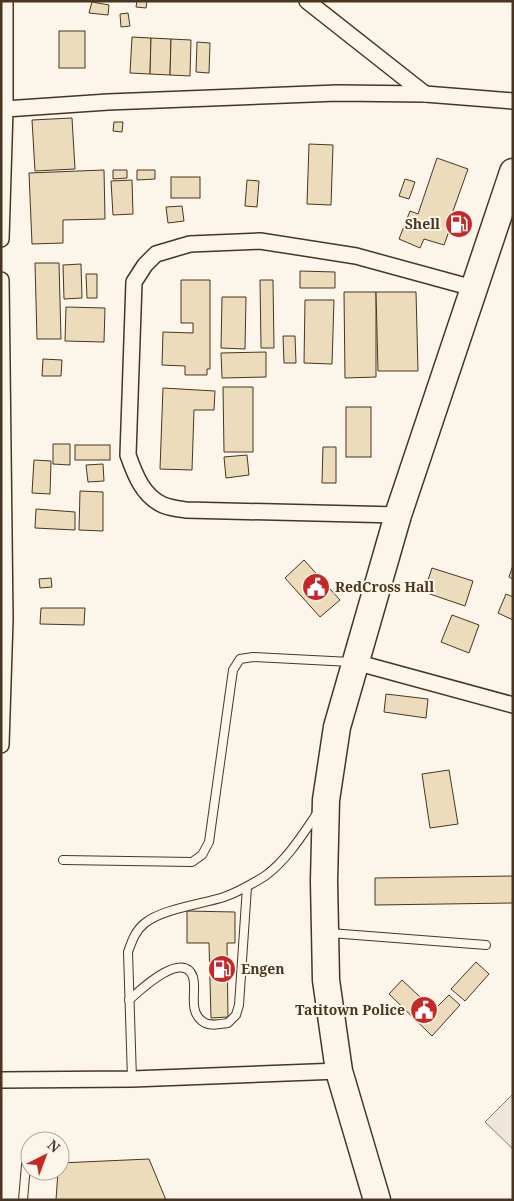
<svg xmlns="http://www.w3.org/2000/svg" width="514" height="1201" font-family="'Noto Serif',serif">
  <style>
    .green { fill: #ede6d9; stroke: #887966 }
    .building { fill: #ecdcbc; stroke: #4a3520 }
    .lines { fill: none; stroke-linecap: round; stroke-linejoin: round }
    .service-casing { stroke: #4a3520; stroke-width: 10 }
    .minor-casing { stroke: #4a3520; stroke-width: 18 }
    .trunk-casing { stroke: #4a3520; stroke-width: 29 }
    .service { stroke: #fbf6e9; stroke-width: 8 }
    .minor { stroke: #fbf6e9; stroke-width: 15 }
    .trunk { stroke: #fbf6e9; stroke-width: 26 }
    .labels { text-anchor: middle; stroke-width: 4; stroke-linejoin: round; paint-order: stroke }
    .poi-label { font-size: 14px; font-weight: bold; fill: #4a3520; stroke: #fbf6e9; text-anchor: end }
  </style>
  <rect width="100%" height="100%" fill="#fbf6e9"/>
  <path class="green" d="M513,1094v55l-28,-27z"/>
  <g class="building">
    <path d="M137,1h10l-1,7 -10,-1z"/>
    <path d="M92,2l17,3 -1,10 -19,-2z"/>
    <path d="M128,13l2,13 -9,1 -1,-13z"/>
    <rect x="59" y="31" width="26" height="37"/>
    <path d="M132,37l19,1 -1,36 -20,-1z"/>
    <path d="M151,38l20,1 -1,36 -20,-1z"/>
    <path d="M171,39l20,1 -1,36 -20,-1z"/>
    <path d="M197,42l13,1 -1,30 -13,-1z"/>
    <path d="M72,118l3,51 -40,2 -3,-51z"/>
    <path d="M114,122h9l-1,10 -9,-1z"/>
    <path d="M309,144l24,1 -2,60 -24,-1z"/>
    <path d="M437,158l31,11 -20,56 3,1 -7,19 -20,-6 -4,9 -21,-9 11,-28 8,3z"/>
    <path d="M104,170l1,49 -42,1v23l-31,1 -3,-71z"/>
    <path d="M113,170h14v8l-14,1z"/>
    <path d="M137,170h18v9l-18,1z"/>
    <rect x="171" y="177" width="29" height="21"/>
    <path d="M405,179l10,3 -6,17 -10,-3z"/>
    <path d="M132,180l1,34 -20,1 -2,-34z"/>
    <path d="M247,180l12,1 -2,26 -12,-1z"/>
    <path d="M182,206l2,15 -16,2 -2,-16z"/>
    <path d="M35,263h24l2,76h-24z"/>
    <path d="M81,264l1,34 -18,1 -1,-34z"/>
    <path d="M300,271l35,1v16h-35z"/>
    <path d="M86,274h11v24h-10z"/>
    <path d="M181,280h29v89h-3v6h-22v-9l-23,-1 1,-33 30,1v-10h-12z"/>
    <path d="M260,280h13l1,68h-13z"/>
    <path d="M344,292h32v85l-31,1z"/>
    <path d="M376,292h40l2,79h-40z"/>
    <path d="M222,297h24l-1,52 -24,-1z"/>
    <path d="M305,300h29l-2,64 -28,-1z"/>
    <path d="M66,307l39,1 -1,34 -39,-1z"/>
    <path d="M283,336h12l1,27h-12z"/>
    <path d="M266,352v25l-44,1 -1,-25z"/>
    <path d="M43,359l19,1 -1,16h-19z"/>
    <path d="M223,387h30v65h-29z"/>
    <path d="M163,388l52,3 -1,19h-20l-2,60 -32,-1z"/>
    <rect x="346" y="407" width="25" height="50"/>
    <path d="M53,444h17v21l-17,-1z"/>
    <rect x="75" y="445" width="35" height="15"/>
    <path d="M323,447h13v36h-14z"/>
    <path d="M247,455l2,20 -23,3 -2,-21z"/>
    <path d="M34,460l17,1 -1,33 -18,-1z"/>
    <path d="M103,464l1,17 -16,1 -2,-17z"/>
    <path d="M80,491l23,1v39l-24,-1z"/>
    <path d="M36,509l39,3v18l-40,-2z"/>
    <path d="M304,560l36,40 -20,17 -35,-39z"/>
    <path d="M513,565v14l-4,-2z"/>
    <path d="M432,568l41,13 -8,25 -41,-14z"/>
    <path d="M51,578l1,9 -12,1 -1,-9z"/>
    <path d="M506,594l7,3v23l-15,-7z"/>
    <path d="M41,608h44l-1,17 -44,-1z"/>
    <path d="M452,615l27,10 -10,28 -28,-11z"/>
    <path d="M386,694l42,5 -2,19 -42,-6z"/>
    <path d="M449,770l9,54 -28,4 -8,-54z"/>
    <path d="M513,876v27l-138,2v-27z"/>
    <path d="M187,911l48,1v31h-8l1,74 -17,1 -2,-75h-22z"/>
    <path d="M476,962l13,12 -24,27 -14,-12z"/>
    <path d="M402,980l32,30 15,-15 11,10 -28,31 -43,-42z"/>
    <path d="M149,1159l17,41h-110l2,-29h2v-8z"/>
  </g>
  <g class="lines">
    <g class="service-casing">
      <g id="service">
        <path d="M63,860l129,2 10,-7 7,-13 24,-172 7,-11 13,-2 98,5"/>
        <path d="M330,933l156,12"/>
        <path d="M129,1000c10,-9 54,-51 64,-23 4,14 -5,33 9,44 7,6 18,3 26,2l8,-8 3,-10 8,-118"/>
        <path d="M132,1079l-4,-127c4,-11 7,-21 17,-29 17,-14 57,-19 79,-26 14,-5 28,-13 41,-21 22,-16 38,-42 53,-64"/>
        <path d="M23,1200l4,-47"/>
      </g>
    </g>
    <g class="minor-casing">
      <g id="minor">
        <path d="M307,1l118,93"/>
        <path d="M5,109l103,-7 229,-9 88,1 88,7"/>
        <path d="M1,239l4,-130v-108"/>
        <path d="M1,280l4,339 -4,126"/>
        <path d="M398,515l-212,-5c-7,-1 -16,-2 -23,-5 -20,-9 -28,-30 -35,-50l6,-173 11,-17 11,-11 34,-10 70,-3 96,15 117,32"/>
        <path d="M355,662l158,43"/>
        <path d="M1,1080l131,-1 207,-8"/>
      </g>
    </g>
    <g class="trunk-casing">
      <path id="trunk" d="M377,1200l-38,-129 -13,-91 -2,-99 2,-81 11,-73 61,-212 115,-343"/>
    </g>
    <use href="#service" class="service"/>
    <use href="#minor" class="minor"/>
    <use href="#trunk" class="trunk"/>
  </g>
  <defs>
    <g id="fuel-disc" transform="scale(1.4375)"><circle r="9.5" fill="#c62828" stroke="#fbf6e9"/><path d="M-5.5-6h7V0h2V4h1.3V-2.5L3-4.5l.8-.8L6-3V5H2.5V1h-1V6h-7ZM-4.2-4.7v3.2H.2V-4.7Z" fill="#fff"/></g>
    <g id="civic-disc" transform="scale(1.4375)"><circle r="9.5" fill="#c62828" stroke="#fbf6e9"/><path d="M-.6-6.5H3V-4.5H.6V-3L4-1V1h2V6H-6V1h2V-1L-.6-3ZM-1.2 2.5V6h2.4V2.5Z" fill="#fff"/></g>
  </defs>
  <g fill-rule="evenodd">
    <use href="#fuel-disc" x="459" y="224"/>
    <use href="#civic-disc" x="316" y="587"/>
    <use href="#fuel-disc" x="222" y="969"/>
    <use href="#civic-disc" x="424" y="1010"/>
  </g>
  <g class="labels">
    <g class="poi-label">
      <text x="440" y="229">Shell</text>
      <text x="335" y="592" text-anchor="start">RedCross Hall</text>
      <text x="241" y="974" text-anchor="start">Engen</text>
      <text x="405" y="1015">Tatitown Police</text>
    </g>
  </g>
  <rect width="514" height="1201" fill="none" stroke="#4a3520" stroke-width="5"/>
  <g transform="translate(45 1156) rotate(42)"><circle r="24" fill="#fbf6e9" stroke="#b4a999"/>
  <path d="M0-4L9 19L0 12L-9 19Z" fill="#c62828"/>
  <text y="-8" font-size="14" font-weight="bold" text-anchor="middle" fill="#4a3520">N</text>
  </g>
</svg>
